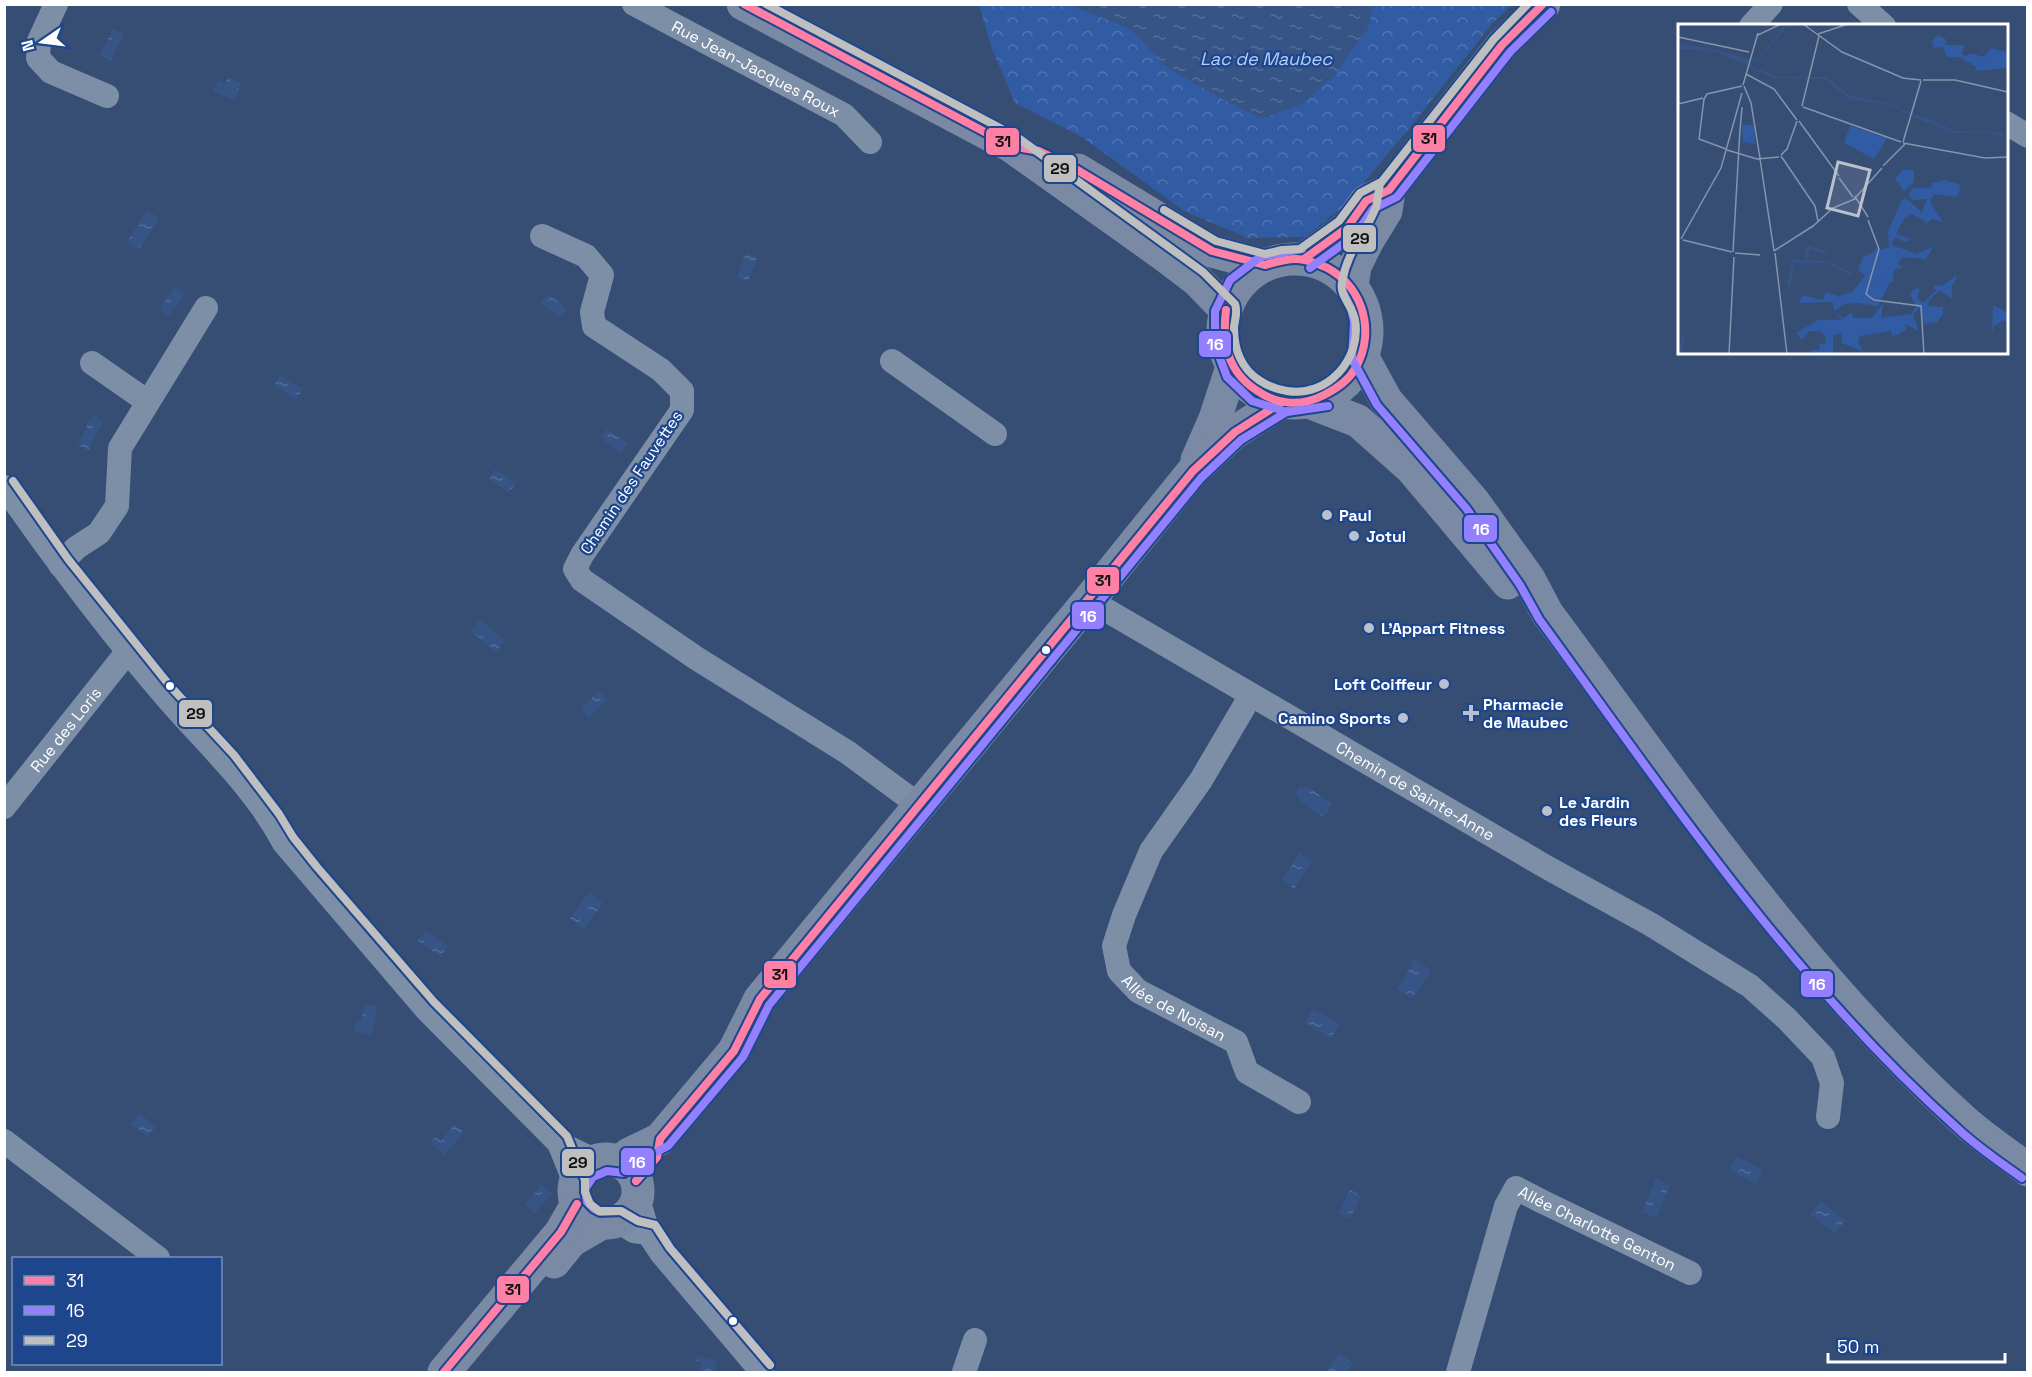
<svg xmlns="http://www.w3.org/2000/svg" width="2032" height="1377" font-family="'Space Grotesk',sans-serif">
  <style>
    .park { fill: url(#park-crowns) }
    .water { fill: url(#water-ripples) }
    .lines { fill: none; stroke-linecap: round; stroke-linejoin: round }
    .street { stroke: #7d8ea7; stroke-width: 24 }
    .secondary { stroke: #7a89a4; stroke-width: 33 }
    .bus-1-casing { stroke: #1d468d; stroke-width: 12 }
    .bus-2-casing { stroke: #1d468d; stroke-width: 12 }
    .bus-3-casing { stroke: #1d468d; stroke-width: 12 }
    .bus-1 { stroke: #ff80a5; stroke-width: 8 }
    .bus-2 { stroke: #9280ff; stroke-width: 8 }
    .bus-3 { stroke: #bfbfbf; stroke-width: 8 }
    .poi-dot { fill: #b9c1ce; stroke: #1d468d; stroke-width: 2 }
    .bus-dot { fill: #fff; stroke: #1d468d; stroke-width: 2 }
    .labels { text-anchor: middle; stroke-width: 4.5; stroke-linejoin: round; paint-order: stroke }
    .street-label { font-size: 16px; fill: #fff; stroke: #1d468d }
    .poi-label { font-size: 16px; font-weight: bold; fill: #fff; stroke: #1d468d; text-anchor: start }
    .water-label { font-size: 18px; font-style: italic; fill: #b6cef4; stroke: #1d468d }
    .inset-river { fill: none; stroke: #375487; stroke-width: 3 }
    .inset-road { fill: none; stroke: #8694ac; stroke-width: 1.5 }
    .view { fill: #b9c1ce; fill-opacity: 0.15; stroke: #b9c1ce; stroke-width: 3 }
    .inset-edge { fill: none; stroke: #fff; stroke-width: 3 }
    .line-badge { stroke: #1d468d; stroke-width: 2 }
    .badge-label { font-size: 16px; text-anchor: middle; font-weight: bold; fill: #fff }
    .pale-badge-label { font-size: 16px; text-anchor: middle; font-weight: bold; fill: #111 }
  </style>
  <defs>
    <pattern id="park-crowns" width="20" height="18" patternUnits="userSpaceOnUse" patternTransform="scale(1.5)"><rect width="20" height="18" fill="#315ca3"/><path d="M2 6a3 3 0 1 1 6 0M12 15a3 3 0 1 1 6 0" fill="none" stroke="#5074b1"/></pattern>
    <pattern id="water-ripples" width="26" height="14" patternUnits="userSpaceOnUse" patternTransform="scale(1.5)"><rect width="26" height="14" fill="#375487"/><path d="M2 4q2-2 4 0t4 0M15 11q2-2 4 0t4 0" fill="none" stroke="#556e99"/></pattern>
  </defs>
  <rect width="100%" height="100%" fill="#364d74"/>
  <path class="park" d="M979,5h532l-19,19 -80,101 -67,80 -40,32 -57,1 -64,-27 -102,-74 -67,-34 -23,-54z"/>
  <g class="water">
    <path d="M1070,5l303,-1v1l-4,22 -35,49 -32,28 -41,15 -41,-21 -54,-31 -36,-38z"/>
    <path d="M113,29l11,5 -13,26 -11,-5z"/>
    <path d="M228,77l13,6 -7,17 -21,-9 5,-11 8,3z"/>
    <path d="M147,210l12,8 -20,32 -12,-8z"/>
    <path d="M746,253l12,5 -10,24 -11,-5z"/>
    <path d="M174,287l11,7 -15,20 -4,2 -4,-4 -1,-5z"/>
    <path d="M548,294l19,15 -7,9 -19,-15z"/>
    <path d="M280,375l23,14 -7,11 -22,-15z"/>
    <path d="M95,416l8,5 -15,30 -10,-6 12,-26z"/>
    <path d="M607,429l21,14 -7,10 -20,-15z"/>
    <path d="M495,469l21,14 -7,10 -20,-14z"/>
    <path d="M480,619l25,22 -9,11 -25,-21z"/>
    <path d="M599,691l8,8 -18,19 -8,-9z"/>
    <path d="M1299,787h9l24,17 -8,14 -24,-17 -4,-7z"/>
    <path d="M1300,853l12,9 -18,27 -12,-9z"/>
    <path d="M589,892l14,11 -19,26 -14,-10z"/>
    <path d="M425,931l23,15 -7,11 -23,-16z"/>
    <path d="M1413,958l18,12 -19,29 -15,-10 16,-25 -3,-2z"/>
    <path d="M365,1004l13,2 -7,29 -15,-4 -2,-4 2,-6h5z"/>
    <path d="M1313,1009l27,15 -9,15 -26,-16z"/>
    <path d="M139,1113l17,14 -8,10 -18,-13z"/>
    <path d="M454,1124l10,8 -20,23 -14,-12 5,-6 6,4z"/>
    <path d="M1736,1156l27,14 -7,14 -27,-14z"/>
    <path d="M1656,1178l14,7 -14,33 -14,-6z"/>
    <path d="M541,1185l11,8 -17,20 -10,-8z"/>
    <path d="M1350,1190l11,6 -11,23 -11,-6z"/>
    <path d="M1821,1201l24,20 -10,12 -25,-19z"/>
    <path d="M1339,1353l14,10 -7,9h-21z"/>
    <path d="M697,1356l20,4 -3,12h-14l2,-9 -6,-2z"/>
  </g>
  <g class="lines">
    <g class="street">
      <path d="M56,4l-17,37 -1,17 13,14 56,24"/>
      <path id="s1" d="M634,4l210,111 26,27"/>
      <path d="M1859,4l25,22"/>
      <path d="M1751,26l20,-22"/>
      <path d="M2006,123l22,13"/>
      <path d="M542,236l44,20 16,19 -10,37 2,14 67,44 21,21v19l-100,145 -7,14 7,11 114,78 151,94 73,54"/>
      <path d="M892,361l103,73"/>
      <path d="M92,363l56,39"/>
      <path d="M4,487c20,26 37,53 57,78 32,43 65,85 100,126 42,50 92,93 123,152l142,166 133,134 37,18"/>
      <path d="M60,565l16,-17 23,-15 18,-27 3,-58 86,-140"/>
      <path id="s2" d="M1089,600l459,268 102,56 100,62 37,33 36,38 9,26 -4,34"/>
      <path id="s3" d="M1251,695l-50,85 -50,71 -27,64 -10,31 5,25 19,20 98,51 11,30 52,30"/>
      <path id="s4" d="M4,807l124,-156"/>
      <path d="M4,1141l154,117"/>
      <path d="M559,1143l16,40"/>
      <path d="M636,1203l6,9 6,21 14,21 100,118"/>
      <path d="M618,1221l16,10 14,2"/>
      <path d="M964,1372l11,-32"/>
      <path id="s5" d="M1458,1372l48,-166 10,-18 25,13 149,72"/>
    </g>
    <g class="secondary">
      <path d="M743,4l268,142 153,109 33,25 29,30"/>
      <path d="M1078,170l134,81 53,14"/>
      <path d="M1304,259l43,-31 19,-27 23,-11 113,-145 42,-41"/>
      <circle cx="1295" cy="331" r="72"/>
      <path d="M1352,287l3,-21 12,-24 19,-31 3,-21"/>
      <path d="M1362,356l24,44 88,102 55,77 18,34c130,175 253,360 416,507 20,18 43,33 65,50"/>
      <path d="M1309,402l49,19 54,48 96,114"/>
      <path d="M1197,460l18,-41 17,-52"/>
      <circle cx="606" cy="1191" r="32"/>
      <path d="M620,1163l9,-9 31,-15 74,-88 26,-52 329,-399 104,-129 42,-39 47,-30"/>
      <path d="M554,1262l17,-21 31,-18"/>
      <path d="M444,1372l117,-140 16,-28"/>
    </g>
    <g class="bus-1-casing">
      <g id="bus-1">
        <path d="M744,4l267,142 28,5 35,17 138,83 53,14"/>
        <path d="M1304,259l43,-31 19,-27 23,-11 113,-145 41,-41"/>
        <path d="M1226,310c-4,32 1,61 30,80 21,15 45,17 68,5 12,-6 24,-14 31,-26 23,-39 6,-90 -37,-105 -7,-2 -14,-5 -22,-5 -10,0 -21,3 -31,6"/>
        <path d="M636,1181l21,-24 3,-18 74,-88 26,-52 433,-528 42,-39 47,-30"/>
        <path d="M444,1372l117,-140 16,-28"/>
      </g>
    </g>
    <g class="bus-2-casing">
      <g id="bus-2">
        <path d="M1302,249l-42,8 -30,23 -15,31v34l12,32 25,24 35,11 41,-6"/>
        <path d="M1310,268l44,-32 19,-27 24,-12 113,-145 41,-40"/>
        <path d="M1343,292l8,16 3,14 -2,37 25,46 89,103 54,77 19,34c129,177 254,362 418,509 20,19 43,34 65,50"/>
        <path d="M770,1365l-100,-117 -15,-23 -17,-4 -17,-10 -21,1 -6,-3 -7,-7 -2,-13 8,-12 14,-6 17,2 11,-10 33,-17 75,-89 26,-52 432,-527 40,-38 47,-29"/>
      </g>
    </g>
    <g class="bus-3-casing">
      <g id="bus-3">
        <path d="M766,4l251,133 186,135 32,32c3,8 0,15 -1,23 0,11 1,21 6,31 8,18 27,30 47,33 40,7 75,-32 68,-71 -2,-14 -16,-24 -13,-38 6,-33 23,-47 34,-75 2,-7 2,-15 4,-23l114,-145 34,-35"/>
        <path d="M1164,210l52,31 49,13 17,-4 18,-1 39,-28 21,-28 19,-10"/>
        <path d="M13,481l55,78 102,127 64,69 45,59 14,23 24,30 117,135 133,134 18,44v12l5,12 9,7h22l17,10 17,4 15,23 100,117"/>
      </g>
    </g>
    <use href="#bus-1" class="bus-1"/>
    <use href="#bus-2" class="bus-2"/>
    <use href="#bus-3" class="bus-3"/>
  </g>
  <g class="poi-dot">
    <circle cx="1327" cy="515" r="6"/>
    <circle cx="1354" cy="536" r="6"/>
    <circle cx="1369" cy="628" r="6"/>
    <circle cx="1444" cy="684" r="6"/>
    <path d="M1468 704h6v6h6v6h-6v6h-6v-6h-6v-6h6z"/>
    <circle cx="1403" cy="718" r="6"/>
    <circle cx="1547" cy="811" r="6"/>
  </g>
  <g class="bus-dot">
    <circle cx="1046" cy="650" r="5"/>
    <circle cx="170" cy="686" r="5"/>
    <circle cx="733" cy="1321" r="5"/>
  </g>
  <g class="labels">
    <g class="street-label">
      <text dy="6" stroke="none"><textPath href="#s1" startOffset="138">Rue Jean-Jacques Roux</textPath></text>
      <text transform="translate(631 482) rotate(-56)" y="6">Chemin des Fauvettes</text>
      <text dy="6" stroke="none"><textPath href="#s4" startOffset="99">Rue des Loris</textPath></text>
      <text dy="6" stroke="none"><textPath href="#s2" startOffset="378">Chemin de Sainte-Anne</textPath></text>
      <text dy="6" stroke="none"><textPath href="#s3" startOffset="380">Allée de Noisan</textPath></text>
      <text dy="6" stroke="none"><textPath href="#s5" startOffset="284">Allée Charlotte Genton</textPath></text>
    </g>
    <g class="poi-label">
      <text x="1339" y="521">Paul</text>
      <text x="1366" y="542">Jotul</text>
      <text x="1381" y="634">L'Appart Fitness</text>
      <text x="1432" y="690" text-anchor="end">Loft Coiffeur</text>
      <text x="1483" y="710">Pharmacie<tspan x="1483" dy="18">de Maubec</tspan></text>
      <text x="1391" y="724" text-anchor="end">Camino Sports</text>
      <text x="1559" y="808">Le Jardin<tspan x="1559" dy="18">des Fleurs</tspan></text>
    </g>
    <g class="water-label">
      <text x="1266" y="65">Lac de Maubec</text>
    </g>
  </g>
  <g transform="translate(1678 24)">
    <rect width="330" height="330" fill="#364d74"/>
    <path d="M215,245l1,12 -4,1 -12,24 -20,-3 12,-19 8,-5 9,1 1,-10z" fill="#315ca3"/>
    <path d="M260,11l9,5 -2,5h19l-2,9 5,2 3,-3 14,4 7,-9 17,4v16l-33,3 1,-4 -16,-10h-13l-4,-10 -9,1 -2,-7zM267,156l16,5 -4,12 -23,-3 -4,8 13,20 -11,-3 -4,4 -16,-9 -8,5 -8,15 15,5 -5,3 -10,-5 -4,4v4l25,9 17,-8 -8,13 -24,-2 -4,7 5,4 -15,2 -1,10h-12l-17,23 -13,1 -11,7 -1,-9 -34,1 3,-8 21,5 3,-8 13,4 14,-5 12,-15 -7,-6 5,-13 12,-6 3,-8 1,7 10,-3 -1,-16 14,-31 3,-2 17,14 5,-13 -14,1 -4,-4 3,-8h19l1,-5zM279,251l-3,10 -2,-1v15l-12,-9 -11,10 -1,6 15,1v8l-6,7 -13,2 -4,-17 -7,7 6,17 -14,-7 1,5 -9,6 -5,1 -1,-5 -31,5 -2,6 5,10 -21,-9 -1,-10 -8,2v19h-21l-1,-4h8l1,-6h5l1,-7 -6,-6h-11l-7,9 -6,-7 22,-13h24l-6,-7 8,5 8,-6 1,6h19l11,-15 -2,15 30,-4 5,-7 -6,-14 6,-5 4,2 -3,8 6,5 14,-13 -4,-2 3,-3 6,1zM315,281l15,8v12l-4,-5 -10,6 -2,7z" fill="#315ca3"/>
    <path d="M225,146h11v12l-10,9 -9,-12z" fill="#315ca3"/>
    <path d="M64,100l12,2 1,18 -12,-2zM172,102l37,12 -13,21 -30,-16z" fill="#315ca3"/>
    <path d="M107,0h3l-26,33 -12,6 3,4 27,10h46l23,18 45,10 20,10 19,5 22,11h31l15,2 7,5 -23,-6 -31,1 -43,-17 -18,-10 -43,-7 -26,-20 -51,-1 -58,-27 -37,-2v-6l40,7 34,10 9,-4z" fill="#375487"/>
    <path class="inset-river" d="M237,92l34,14M128,238h21M151,239l22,11M111,262l4,-25 13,1 2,-15 18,6M3,330l2,-18"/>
    <path class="inset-road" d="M125,0l39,28 61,26M140,10l30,-10M80,11l23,-11M0,13l71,15M68,50l28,15 23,31M224,54l19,2M245,56h32l53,12M65,61l15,-52M66,62l7,17 9,55M0,80l25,-6M124,82l17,-70M125,83l98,35M121,97l40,55M62,106l2,-23M225,118l18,-61M225,119l82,15 23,-1M48,125l-27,-10 5,-40 3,-5 35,-8M49,126l30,9 22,-2M103,131l6,-6 10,-28M103,132l34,50 3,15M82,135l14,92M205,142l22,-22M161,154l14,19M178,173l26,-29M178,174l12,19M190,196l11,29 -13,45 8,6 47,6 3,48M133,204l22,-20 22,-9 1,-3 -2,3M3,215l40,-71 21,-75M5,216l49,12M96,227l39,-25M55,228l7,-123M57,229l25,2M97,229l12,101M51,330l5,-97"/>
    <path class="view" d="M160,138l32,8 -12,46 -31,-8z"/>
    <rect width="330" height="330" class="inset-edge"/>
  </g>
  <g class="line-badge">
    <rect x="1412" y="124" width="34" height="29" rx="6" fill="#ff80a5"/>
    <rect x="985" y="127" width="35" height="29" rx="6" fill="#ff80a5"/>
    <rect x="1043" y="154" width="34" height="29" rx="6" fill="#bfbfbf"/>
    <rect x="1342" y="224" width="35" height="29" rx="6" fill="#bfbfbf"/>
    <rect x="1198" y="330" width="34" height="28" rx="6" fill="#9280ff"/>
    <rect x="1463" y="514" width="35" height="29" rx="6" fill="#9280ff"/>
    <rect x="1086" y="566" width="34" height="29" rx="6" fill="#ff80a5"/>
    <rect x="1071" y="601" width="34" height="29" rx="6" fill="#9280ff"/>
    <rect x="178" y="699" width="35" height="29" rx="6" fill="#bfbfbf"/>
    <rect x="763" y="960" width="34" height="29" rx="6" fill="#ff80a5"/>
    <rect x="1800" y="970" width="34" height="28" rx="6" fill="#9280ff"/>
    <rect x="620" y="1147" width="35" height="29" rx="6" fill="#9280ff"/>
    <rect x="561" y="1148" width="34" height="29" rx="6" fill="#bfbfbf"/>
    <rect x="496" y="1275" width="34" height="29" rx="6" fill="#ff80a5"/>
  </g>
  <g class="badge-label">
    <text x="1215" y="350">16</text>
    <text x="1481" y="535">16</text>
    <text x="1088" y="622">16</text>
    <text x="1817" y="990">16</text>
    <text x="637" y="1168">16</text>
  </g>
  <g class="pale-badge-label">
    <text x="1429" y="144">31</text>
    <text x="1003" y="147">31</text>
    <text x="1060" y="174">29</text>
    <text x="1360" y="244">29</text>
    <text x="1103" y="586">31</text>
    <text x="196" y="719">29</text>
    <text x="780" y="980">31</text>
    <text x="578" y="1168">29</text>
    <text x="513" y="1295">31</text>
  </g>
  <rect width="2032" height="1377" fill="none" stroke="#ffffff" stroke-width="12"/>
  <rect x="12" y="1257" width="210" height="108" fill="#1d468d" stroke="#7790bb" stroke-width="1.5"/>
  <rect x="24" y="1276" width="30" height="9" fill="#ff80a5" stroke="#7790bb" stroke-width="1.5"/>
  <text x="66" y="1287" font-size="18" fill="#ffffff">31</text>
  <rect x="24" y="1306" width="30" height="9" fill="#9280ff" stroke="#7790bb" stroke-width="1.5"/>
  <text x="66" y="1317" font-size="18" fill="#ffffff">16</text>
  <rect x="24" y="1336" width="30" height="9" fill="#bfbfbf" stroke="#7790bb" stroke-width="1.5"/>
  <text x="66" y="1347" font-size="18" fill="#ffffff">29</text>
  <g transform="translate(42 42) rotate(256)" stroke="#1d468d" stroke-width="4.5" paint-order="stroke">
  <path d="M0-4.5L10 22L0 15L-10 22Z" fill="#ffffff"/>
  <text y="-9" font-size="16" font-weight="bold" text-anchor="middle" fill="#ffffff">N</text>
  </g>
  <path d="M1828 1353v9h177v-9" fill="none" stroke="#ffffff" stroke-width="3"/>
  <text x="1837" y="1353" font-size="18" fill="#ffffff" stroke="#1d468d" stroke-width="4.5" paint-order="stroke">50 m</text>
</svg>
